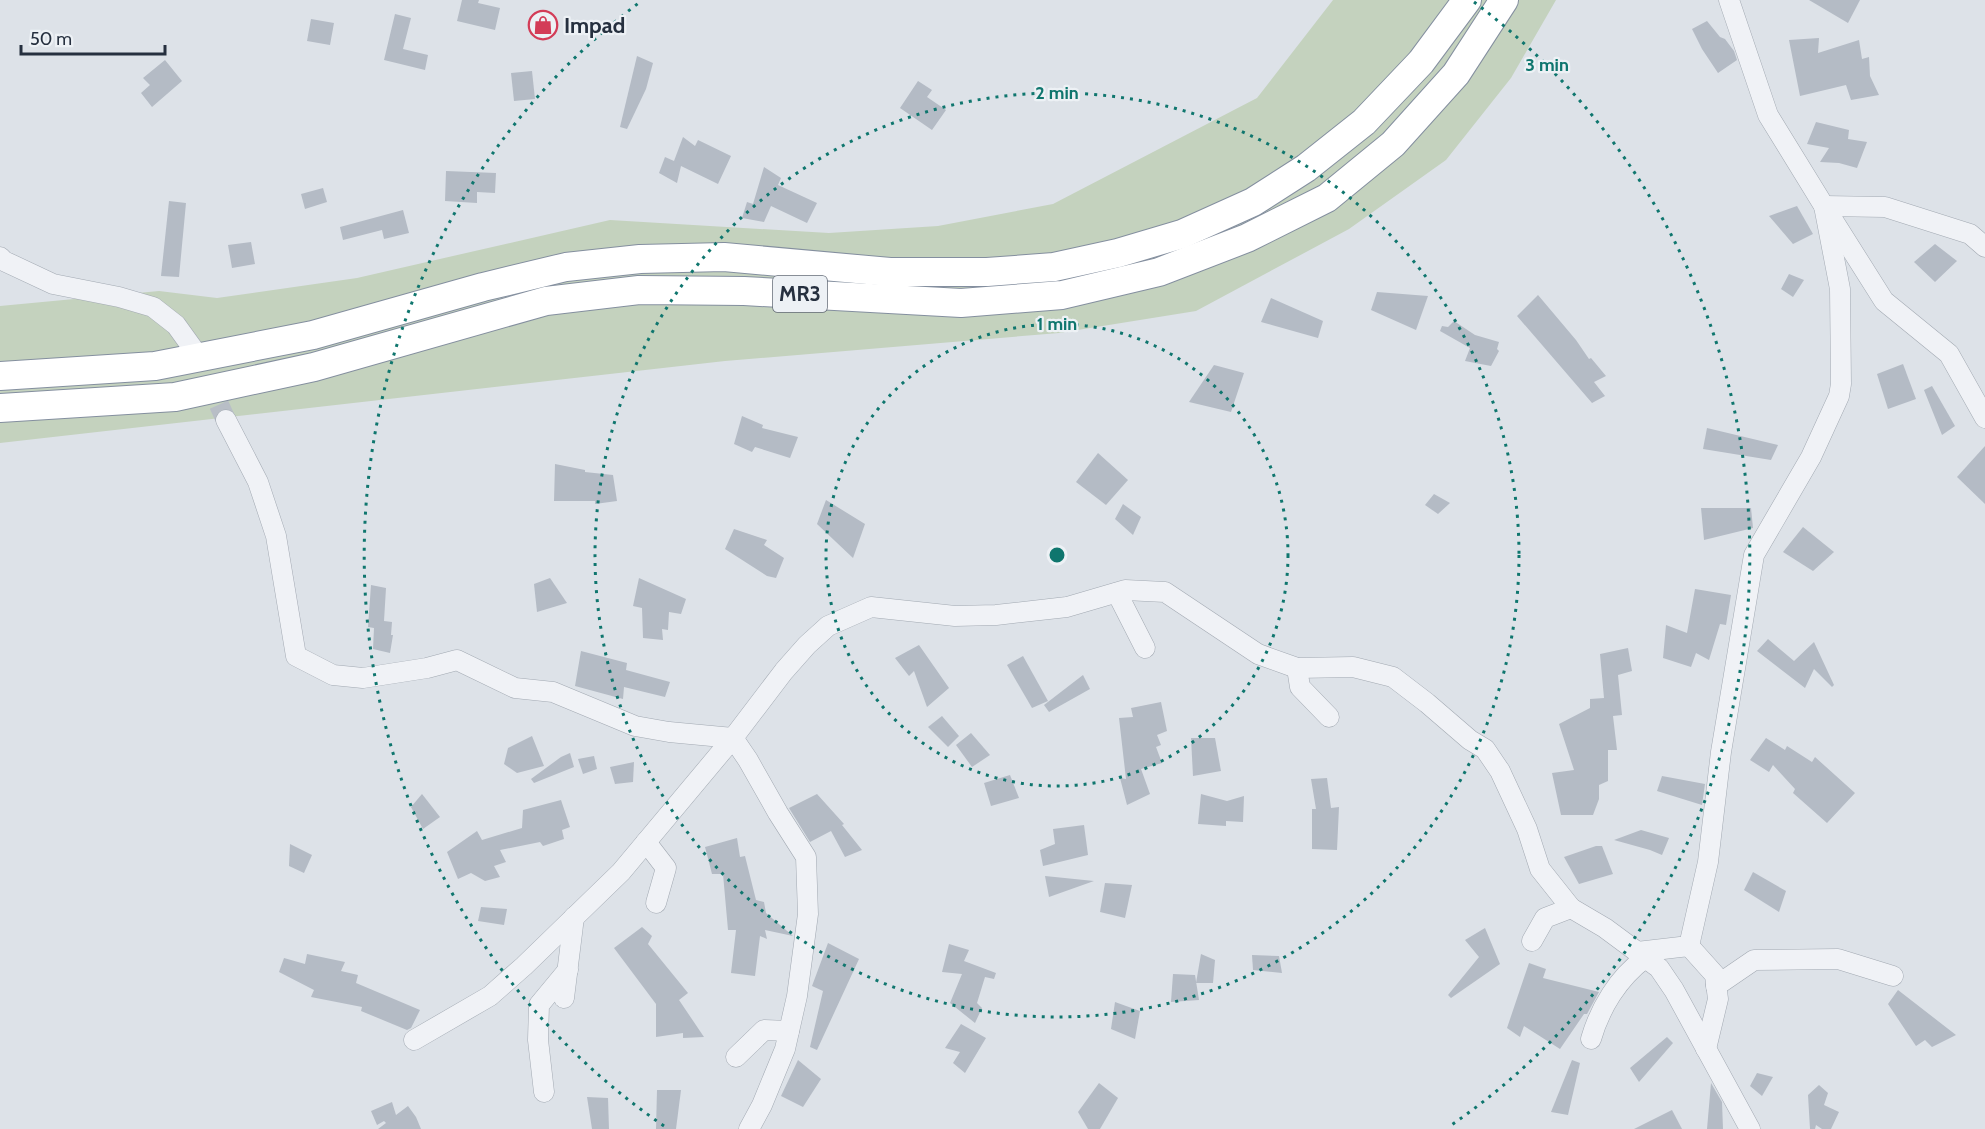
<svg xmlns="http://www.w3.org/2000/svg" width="1985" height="1129" font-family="Cabin,sans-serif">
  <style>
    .green { fill: #c4d2be }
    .building { fill: #b4bbc5 }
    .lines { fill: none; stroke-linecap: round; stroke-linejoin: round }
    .minor-tunnel { stroke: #b8bec6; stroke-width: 20; stroke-dasharray: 20 10; stroke-linecap: butt }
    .minor-casing { stroke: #a2a9b2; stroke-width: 21 }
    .highway-casing { stroke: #848f9f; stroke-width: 30 }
    .minor { stroke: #f0f2f6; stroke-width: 20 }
    .highway { stroke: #fff; stroke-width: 28 }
    .ring { fill: none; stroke: #0f766e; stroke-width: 3; stroke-dasharray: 3 6 }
    .labels { text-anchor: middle; stroke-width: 4.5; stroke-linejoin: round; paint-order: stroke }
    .shield { fill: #edf1f5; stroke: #626a76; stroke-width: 1.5 }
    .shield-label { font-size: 21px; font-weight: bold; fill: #26303f }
    .poi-label { font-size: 22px; font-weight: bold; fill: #26303f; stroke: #edf1f5; text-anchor: start }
    .centre { fill: #0f766e; stroke: #edf1f5; stroke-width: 3 }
    .ring-label { font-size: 18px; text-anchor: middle; font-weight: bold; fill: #0f766e; stroke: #edf1f5; stroke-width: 4.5; stroke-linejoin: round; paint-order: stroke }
  </style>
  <rect width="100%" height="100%" fill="#dde2e8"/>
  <path class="green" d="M1333,0h223l-45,78 -65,82 -97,69 -153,82 -137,22 -334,28 -725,82v-137l159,-15 58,7 140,-20 253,-58 219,13 109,-7 115,-22 204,-106z"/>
  <g class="building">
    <path d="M462,0h17l-1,3 22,5 -5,22 -38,-9z"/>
    <path d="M1809,0h51l-12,23z"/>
    <path d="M395,14l16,4 -8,31 25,6 -3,15 -41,-10z"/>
    <path d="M311,19l23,4 -4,22 -23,-4z"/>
    <path d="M1707,21l13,16 5,2 9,12 3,9 -19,13 -16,-24 -10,-20z"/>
    <path d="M1819,38l-1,15 41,-13 3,19 7,-2 1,19 9,19 -28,5 -5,-15 -46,11 -11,-56z"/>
    <path d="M637,56l16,7 -7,26 -19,40 -7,-2z"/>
    <path d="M165,60l17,21 -30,26 -11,-14 9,-8 -7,-7z"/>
    <path d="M532,71l3,28 -21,2 -3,-28z"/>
    <path d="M918,81l14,9 -5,7 19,13 -14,20 -32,-22z"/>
    <path d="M1816,122l33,8 -1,9 19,3 -10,26 -18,-5 -19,-1 9,-14 -22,-4z"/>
    <path d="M683,137l12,9 3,-6 33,16 -13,28 -37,-18 -4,17 -18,-10 6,-16 9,4z"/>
    <path d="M764,167l17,11 -3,7 39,18 -10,20 -36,-17 -7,16 -22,-4 5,-16 6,2z"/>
    <path d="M446,171l50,2 -1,20 -18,-1v11l-32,-2z"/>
    <path d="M323,188l4,14 -22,7 -4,-15z"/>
    <path d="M169,201l17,2 -7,74 -18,-1z"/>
    <path d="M1797,206l16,28 -20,10 -24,-28z"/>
    <path d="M403,210l6,23 -25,6 -2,-9 -39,10 -3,-13z"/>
    <path d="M251,242l4,22 -23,4 -4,-23z"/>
    <path d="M1935,244l22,17 -22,21 -21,-20z"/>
    <path d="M1789,274l15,6 -11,17 -12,-8z"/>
    <path d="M1377,292l51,4 -12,34 -45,-20z"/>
    <path d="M1538,295l38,45 13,19 2,-1 15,18 -12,6 11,14 -13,7 -75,-87z"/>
    <path d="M1271,298l52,23 -5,17 -57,-16z"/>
    <path d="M1454,321l21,14 24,7 -2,7 2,2 -8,15 -26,-5 5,-13 -30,-17 2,-5 6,1z"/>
    <path d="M1903,364l13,35 -28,10 -11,-35z"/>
    <path d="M1214,365l30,8 -13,39 -42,-10z"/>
    <path d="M1932,386l23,40 -13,9 -18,-45z"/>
    <path d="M742,416l21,9 -1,3 36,9 -8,21 -35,-11 -3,5 -18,-8z"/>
    <path d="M1707,428l71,17 -7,15 -68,-11z"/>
    <path d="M1985,446v58l-28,-27z"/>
    <path d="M1098,453l30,27 -22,25 -30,-23z"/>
    <path d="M555,464l30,6v2l28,3 4,26 -22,3v-3h-41z"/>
    <path d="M1434,494l16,9 -12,11 -13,-9z"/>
    <path d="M826,500l39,24 -12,34 -36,-34z"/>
    <path d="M1123,504l18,13 -8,18 -18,-16z"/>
    <path d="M1701,508h50l2,20 -49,12z"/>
    <path d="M1803,527l31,25 -21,19 -30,-19z"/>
    <path d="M734,529l33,11 -3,5 20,13 -8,20 -9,-2 -42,-27z"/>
    <path d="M550,578l17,25 -30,9 -3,-28z"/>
    <path d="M639,578l47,21 -5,15 -12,-2 -1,18 -6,-1 1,11 -20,-2 -1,-30 -9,-2z"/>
    <path d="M371,585l15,3 -2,33 8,1 -1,13h2l-3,18 -17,-4 1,-21 -6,-1z"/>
    <path d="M1695,589l36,6 -5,30 -6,-1 -11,36 -13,-7 -5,14 -28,-9 3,-33 21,8z"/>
    <path d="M1768,639l26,22 20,-19 20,43 -2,2 -18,-18 -9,19 -48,-37z"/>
    <path d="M919,645l30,43 -22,19 -13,-36 -5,5 -14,-18z"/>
    <path d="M1628,648l4,23 -14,4 4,40 -9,1 4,34h-9v31l-9,4v14l-6,16h-32l-9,-42 22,-3 -15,-46 31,-16v-9l14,-1 -4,-44z"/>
    <path d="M581,651l46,12 -1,7 44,12 -5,15 -41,-10 -1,12 -48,-13z"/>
    <path d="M1023,656l25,45 -16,7 -25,-43z"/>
    <path d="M1083,675l7,14 -41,23 -5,-7z"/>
    <path d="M1161,702l6,29 -10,4 4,10 -5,2 6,16 -21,6 9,25 -23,11 -7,-27 6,1 -7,-61 14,-1 -2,-9z"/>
    <path d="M942,716l17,20 -11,11 -20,-20z"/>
    <path d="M971,733l19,22 -18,12 -16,-22z"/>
    <path d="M532,736l12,30 -27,7 -13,-9 4,-16z"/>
    <path d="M1191,738h24l6,33 -28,5z"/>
    <path d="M1766,738l19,12 2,-4 25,16 3,-5 40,36 -28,30 -34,-30 2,-4 -22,-24 -4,7 -19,-12z"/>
    <path d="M570,753l4,14 -40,16 -3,-4 30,-22z"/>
    <path d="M594,756l3,13 -14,5 -5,-15z"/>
    <path d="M634,762l-1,20 -18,2 -5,-17z"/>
    <path d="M1010,775l9,23 -28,8 -7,-23z"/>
    <path d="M1662,776l43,8 -3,21 -45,-14z"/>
    <path d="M1327,778l4,30 8,-1 -2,43 -25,-1v-40h4l-5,-30z"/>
    <path d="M422,794l18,23 -17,12 -12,-22z"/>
    <path d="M817,794l27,30 -2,1 20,25 -17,7 -14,-26 -21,11 -21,-34z"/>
    <path d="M1201,794l26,7 17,-5 -1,26 -17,-1v5l-28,-2z"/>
    <path d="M561,800l9,27 -8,3 2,9 -21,7 -3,-4 -40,8 6,12 -12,4 6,11 -15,4 -14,-8 -13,6 -11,-27 30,-21 5,9 40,-12 1,-18z"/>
    <path d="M1084,825l4,30 -45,11 -3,-16 15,-6 -2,-15z"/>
    <path d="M1641,830l28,8 -7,17 -12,-5 -36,-10z"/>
    <path d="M737,838l3,19 5,-1 11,44 8,2 2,11 27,23 -28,-6 2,9 -7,-3 -5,40 -24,-3 5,-43h-8l-5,-56h-11l-7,-27z"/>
    <path d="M290,844l22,11 -8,18 -15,-7z"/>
    <path d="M1596,846h6l11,28 -34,10 -15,-27z"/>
    <path d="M1753,872l33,19 -7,21 -35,-22z"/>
    <path d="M1045,876l49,5 -45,16z"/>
    <path d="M1105,883l27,2 -7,33 -25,-6z"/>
    <path d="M481,907l26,2 -3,16 -26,-4z"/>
    <path d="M642,927l10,9 -4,8 40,49 -9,7 25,37 -21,1v-5l-27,4v-33l-42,-56z"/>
    <path d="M1485,928l15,36 -49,34 -3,-3 31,-38 -14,-17z"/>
    <path d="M828,943l31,16 -42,91 -7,-3 13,-56 -11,-5z"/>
    <path d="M949,944l20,6 -5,11 32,12 -2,6 -9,-2 -8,26 5,5 -7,15 -25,-20 12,-29 -20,-2z"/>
    <path d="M307,954l38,8 -4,9 17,4 -2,8 64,27 -9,18 -4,2 -46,-19 1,-4 -51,-10 3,-7 -35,-18 5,-14 21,6z"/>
    <path d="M1201,954l14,6 -2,23h-17z"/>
    <path d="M1252,955l27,1 3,17 -29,-3z"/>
    <path d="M1529,963l17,6 -3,9 56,14 -12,22h-3l-24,35 -36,-23 -4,11 -13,-9z"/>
    <path d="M1173,974l22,1 4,25 -28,2z"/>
    <path d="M1898,990l58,45 -24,12 -7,-7 -9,6 -28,-42z"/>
    <path d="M1115,1002l25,9 -5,28 -24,-10z"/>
    <path d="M961,1024l25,14 -21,35 -12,-10 7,-11 -15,-4z"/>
    <path d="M1667,1037l6,6 -34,39 -9,-14z"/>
    <path d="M798,1060l23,19 -18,28 -22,-11z"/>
    <path d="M1572,1060l8,3 -12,52 -17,-3z"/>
    <path d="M1757,1073l16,4 -11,19 -12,-10z"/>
    <path d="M1099,1083l19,15 -18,31h-12l-10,-17z"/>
    <path d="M1711,1083l11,19 1,27h-16z"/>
    <path d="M1819,1085l9,8 -4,12 15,7 -8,17h-9l-6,-4 -1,4h-5l-2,-34z"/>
    <path d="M657,1090h24l-5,39h-20z"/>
    <path d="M587,1097l21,1 1,31h-17z"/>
    <path d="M392,1102l4,13 12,-9 8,11 5,12h-43l8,-6 -2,-2 -7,4 -6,-14z"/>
    <path d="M1672,1110l10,19h-48z"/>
  </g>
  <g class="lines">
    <path class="minor-tunnel" d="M194,350l32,70"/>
    <g class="minor-casing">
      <g id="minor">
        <path d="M1729,0l39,115 56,91 60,95 65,53 36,64"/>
        <path d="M0,257l4,4 49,23 66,13 34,10 23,18 18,25"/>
        <path d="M226,420l32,62 18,54 20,120 37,19 30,3 64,-10 30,-8 58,28 38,4 82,34 34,6 64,6 15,22 30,53 28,44 2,57 -11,82 -12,53 -23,56 -13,24"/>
        <path d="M1117,593l28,55"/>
        <path d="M1297,668l3,19 29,30"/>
        <path d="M646,842l20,26 -10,35"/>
        <path d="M1532,941l13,-23 26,-10"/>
        <path d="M1689,946l26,29 3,24 -12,50"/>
        <path d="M1637,952l52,-6 19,-84 13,-110 33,-197 57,-98 28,-61 2,-12 -1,-95 -16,-83 61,1 85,27 15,13"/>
        <path d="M1716,986l38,-26 84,-1 55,17"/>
        <path d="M564,998l10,-81"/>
        <path d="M1591,1039c9,-31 27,-61 54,-81"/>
        <path d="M414,1040l76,-44 34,-30 97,-94 112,-134 51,-67 23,-26 21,-19 43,-19 84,9 41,-1 71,-8 58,-17 40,2 93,62 39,14 56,-1 40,10 34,26 43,37 15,9 15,22 27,58 13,40 31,39 34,20 54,40 15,22 76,139"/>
        <path d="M736,1057l28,-27 25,1"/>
        <path d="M544,1092l-6,-52 1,-35 29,-35"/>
      </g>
    </g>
    <g class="highway-casing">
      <g id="highway">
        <path d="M0,376l155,-10 158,-31 170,-48 83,-20 74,-8 84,-2 166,15h97l67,-5 64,-14 64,-19 71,-32 53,-34 58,-46 57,-60 46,-62"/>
        <path d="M0,408l175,-11 139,-30 232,-66 93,-11 105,1 217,12 101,-8 97,-23 88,-34 80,-40 66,-54 63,-70 48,-74"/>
      </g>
    </g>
    <use href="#minor" class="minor"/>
    <use href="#highway" class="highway"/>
  </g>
  <g class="ring">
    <circle cx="1057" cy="555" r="231"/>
    <circle cx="1057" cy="555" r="462"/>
    <path d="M664 1126A693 693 0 0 1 640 2M1474 2A693 693 0 0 1 1450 1126"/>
  </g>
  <defs>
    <g id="shop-ring" transform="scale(1.5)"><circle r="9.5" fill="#edf1f5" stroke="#d33c57" stroke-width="1.5"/><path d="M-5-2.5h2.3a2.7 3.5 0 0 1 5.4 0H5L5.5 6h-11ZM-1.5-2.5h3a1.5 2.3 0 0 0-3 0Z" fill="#d33c57"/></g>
  </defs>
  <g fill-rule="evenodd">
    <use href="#shop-ring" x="543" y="25"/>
  </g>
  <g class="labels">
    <rect class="shield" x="773" y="276" width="54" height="36" rx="4.5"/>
    <g class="shield-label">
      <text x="800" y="301">MR3</text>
    </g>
    <g class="poi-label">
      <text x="564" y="33">Impad</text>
    </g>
  </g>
  <circle cx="1057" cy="555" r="9" class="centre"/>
  <g class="ring-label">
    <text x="1547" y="71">3 min</text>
    <text x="1057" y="99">2 min</text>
    <text x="1057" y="330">1 min</text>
  </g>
  <path d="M21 45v9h144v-9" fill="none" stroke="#26303f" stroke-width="3"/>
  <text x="30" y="45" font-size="18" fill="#26303f" stroke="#edf1f5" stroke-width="4.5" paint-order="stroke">50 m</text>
</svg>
